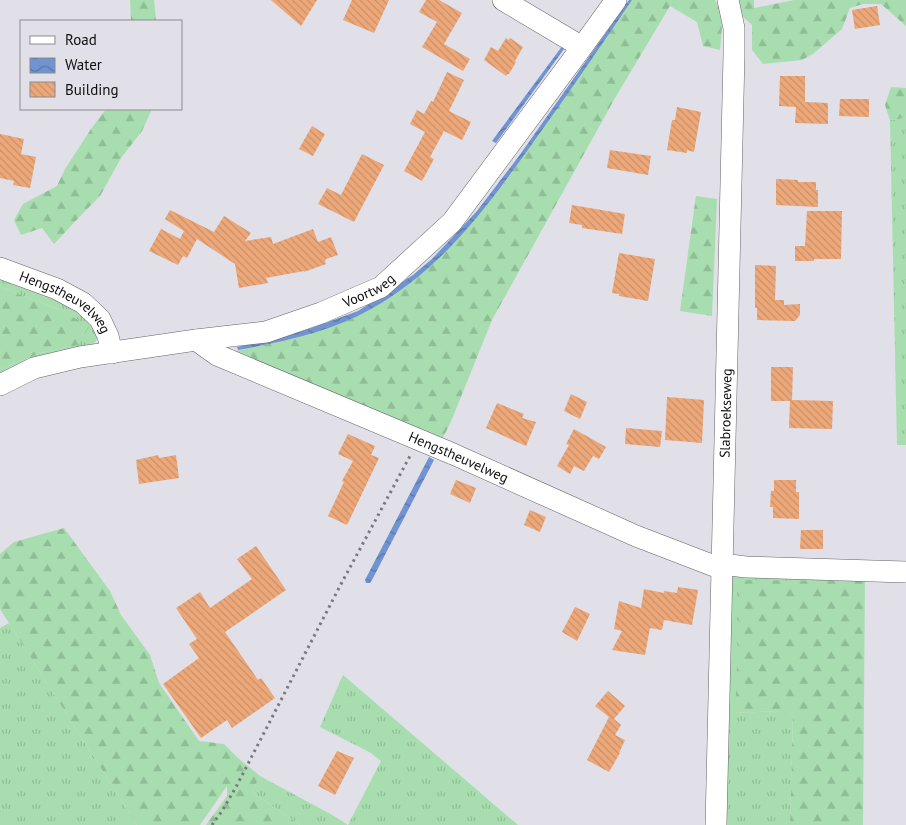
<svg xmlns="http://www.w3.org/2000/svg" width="906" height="825" font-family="'PT Sans',sans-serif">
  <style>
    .grass { fill: url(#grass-tufts) }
    .forest { fill: url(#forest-firs) }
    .water { fill: url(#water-waves) }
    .building { fill: url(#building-back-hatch) }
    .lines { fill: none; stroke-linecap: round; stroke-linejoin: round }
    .minor-casing { stroke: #65636a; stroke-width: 22 }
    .path { stroke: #7b797f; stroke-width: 3; stroke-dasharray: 2.5 4; stroke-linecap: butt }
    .minor { stroke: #fff; stroke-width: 21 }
    .labels { text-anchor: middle; stroke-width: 4; stroke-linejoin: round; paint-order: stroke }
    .street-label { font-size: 14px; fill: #0e0d10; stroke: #e1dfe7 }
  </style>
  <defs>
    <pattern id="grass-tufts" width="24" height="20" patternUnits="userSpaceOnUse" patternTransform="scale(1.25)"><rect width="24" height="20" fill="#a8deaf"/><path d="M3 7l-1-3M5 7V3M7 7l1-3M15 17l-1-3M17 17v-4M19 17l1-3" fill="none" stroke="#8fbd96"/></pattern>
    <pattern id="forest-firs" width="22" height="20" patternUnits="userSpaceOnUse" patternTransform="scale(1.25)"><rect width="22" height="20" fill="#a8deaf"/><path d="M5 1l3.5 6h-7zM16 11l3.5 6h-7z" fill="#8fbd96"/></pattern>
    <pattern id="water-waves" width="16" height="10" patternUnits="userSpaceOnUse" patternTransform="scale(1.25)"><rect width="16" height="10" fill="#7093d1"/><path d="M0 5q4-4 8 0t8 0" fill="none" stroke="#5a76a8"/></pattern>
    <pattern id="building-back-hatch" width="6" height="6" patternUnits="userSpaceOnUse" patternTransform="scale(1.25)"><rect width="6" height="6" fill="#eda87a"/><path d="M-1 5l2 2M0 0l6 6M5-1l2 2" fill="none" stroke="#ca8f68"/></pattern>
  </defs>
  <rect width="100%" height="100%" fill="#e1dfe7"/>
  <g class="grass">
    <path d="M906,118v327h-9l-7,-325z"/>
    <path d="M0,275l58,20 29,19 11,21 -2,6 -5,6 -91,29v-7l44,-17 34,-7 -15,-34 -63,-24z"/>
    <path d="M729,576l136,5 -130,132 46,-2h7l5,3 -3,111h-67z"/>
    <path d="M9,623l128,202h-137v-197z"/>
    <path d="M343,675l175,150h-218l-48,-33 8,-16 74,40 14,9 33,-64 -10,-8 -51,-26z"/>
  </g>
  <g class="forest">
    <path d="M130,0h24l2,21h-25z"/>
    <path d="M632,0h83l8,15 -3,35 -17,-4 -6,-24 -27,-16 -55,92 -123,222 -42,104 -9,17 -210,-89 43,-9 22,-5 31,-10 24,-9 54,-32 98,-102z"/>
    <path d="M735,0h19v8l40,-8h112v26l-25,-22h-18l-13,4 -8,21 -29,25 -11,6 -39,4 -11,-14v-25l-13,-12z"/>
    <path d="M891,87l15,1v30l-16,2 -5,-15z"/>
    <path d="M106,109h46l-10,22 -21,27 -21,38 -15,15 -31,33 -12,-16 -21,7 -7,-15 9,-16 34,-18 8,-17 26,-40z"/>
    <path d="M696,196l21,3 -5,117 -32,-5z"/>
    <path d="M0,287l63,24 26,16 -11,18 -34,7 -44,17z"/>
    <path d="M64,528l46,63 11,24 29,40 9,28 40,58 25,3 14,14 22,18 -8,16 48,33h-94l21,-29v-10l-27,39h-63l-137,-216v-55l14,-12z"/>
    <path d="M741,580l124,1 -2,244h-73l3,-111 -5,-3h-7l-46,2z"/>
  </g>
  <g class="water">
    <path d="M629,0h3c-31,46 -62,91 -95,137 -46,65 -94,132 -166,172 -41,23 -88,33 -133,41l-1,-3 34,-7 38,-11 49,-18 55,-36 19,-16 45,-48 42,-55z"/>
    <path d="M563,45l1,4 -68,94 -4,-2z"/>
    <path d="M429,457l5,3 -62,120 -2,3h-4l-1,-3z"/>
  </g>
  <g class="building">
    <path d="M271,0h46l-16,26z"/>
    <path d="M352,0h37l-15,33 -31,-13z"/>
    <path d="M426,0h13l23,13 -18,31 26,15 -7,12 -41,-24 15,-25 -18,-10z"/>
    <path d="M877,6l3,19 -25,4 -3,-19z"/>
    <path d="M506,38l3,2 1,-2 13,9 -8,14 1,1 -7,12h-1l-2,2 -22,-16 7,-13 7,4z"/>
    <path d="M447,72l17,8 -15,31 22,11 -9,18 -18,-9 -14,26 4,2 -12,22 -18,-10 21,-39 -15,-8 7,-14 7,4 7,-13 2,1z"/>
    <path d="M780,76h25v26l23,1v21l-33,-1 1,-16 -17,-1z"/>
    <path d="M840,99h29v18l-30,-1z"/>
    <path d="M677,107l24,5 -7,40 -7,-2v3l-20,-3 5,-30h3z"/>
    <path d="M312,126l13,8 -12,22 -14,-7z"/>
    <path d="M0,134l24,5 -3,15 15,3 -6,31 -17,-3 1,-4 -14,-3z"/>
    <path d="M610,150l41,6 -3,19 -41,-7z"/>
    <path d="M362,154l22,11 -30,57 -36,-18 9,-16 14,7z"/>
    <path d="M776,179l22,1v2h18v8h2v17l-42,-2z"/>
    <path d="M572,205l53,9 -3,20 -40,-6v-3l-13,-2z"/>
    <path d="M170,210l44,22 10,-16 27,17 -6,8 26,-4 2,7 40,-15 5,13 13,-5 7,18 -12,4 -1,2 1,3 -22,8v-1l-38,7 2,5 -29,5 -4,-24 -38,-25 -10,19 -4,-2 -5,9 -29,-14 12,-22 19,10 4,-8 -19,-12z"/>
    <path d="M807,211h35l-1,48h-27v2h-19v-15h10z"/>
    <path d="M619,253l36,6 -7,42 -29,-5v-2l-7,-1z"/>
    <path d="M755,265l21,1 -1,34h9v5l16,-1v11l-5,6 -38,-1v-12h-2z"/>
    <path d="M771,367h22l-1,33 41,1 -1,28 -43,-1 1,-27h-19z"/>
    <path d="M571,394l16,8 -7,17 -16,-8z"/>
    <path d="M667,397l37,3 -2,43 -37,-3z"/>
    <path d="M497,403l27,11 -2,4 14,4 -10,24 -40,-18z"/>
    <path d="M626,428l36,3 -2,16 -35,-3z"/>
    <path d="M574,429l32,18 -7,12 -6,-3 -9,15 -10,-5 -4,8 -13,-8 12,-21 -3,-1z"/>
    <path d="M348,434l27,12 -4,9 8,3 -32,67 -19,-9 16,-34 -2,-1 11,-20 -15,-7z"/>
    <path d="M158,455l1,3 17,-3 3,23 -40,6 -3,-24z"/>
    <path d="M456,480l20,8 -6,15 -20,-9z"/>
    <path d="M774,480h22v12h3v27l-26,-1v-11h-3l1,-16h3z"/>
    <path d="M530,510l16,7 -6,15 -16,-7z"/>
    <path d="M801,530h22v19h-23z"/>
    <path d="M256,546l30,44 -61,42 33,48 3,-2 14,20 -43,30 -5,-8 -26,18 -38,-54 36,-26 -10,-14 8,-5 -21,-31 24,-16 10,16 42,-29 -15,-20z"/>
    <path d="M678,587l20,3 -6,35 -28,-5 -2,10 -12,-2 -5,27 -33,-5 10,-19 -8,-2 5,-28 22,7 3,-19 20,4v-2l13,2z"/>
    <path d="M575,607l15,7 -13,27 -15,-9z"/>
    <path d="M608,691l17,15 -11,13 7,6 -6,10 10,5 -6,13h1l-11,19 -22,-12 22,-43 -14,-11z"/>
    <path d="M337,751l17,7 -19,37 -17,-9z"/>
  </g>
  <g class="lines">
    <g class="minor-casing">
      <g id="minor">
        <path d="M503,0l79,47"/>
        <path id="s1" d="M0,268l57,21 26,14 17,16 8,17 4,17"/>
        <path id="s2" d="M196,340l21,15 236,99 183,82 86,33"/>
        <path id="s3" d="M0,385l34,-17 46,-11 116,-17 70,-8 55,-19 60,-26 71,-65 130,-175 34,-47"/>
        <path d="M722,564l24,3 160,5"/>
        <path id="s4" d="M716,825l18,-770v-27l-6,-28"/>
      </g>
    </g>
    <path class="path" d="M212,825l10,-14 14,-24 104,-201 70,-130"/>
    <use href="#minor" class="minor"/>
  </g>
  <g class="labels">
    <g class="street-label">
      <text dy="5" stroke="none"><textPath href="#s3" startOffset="384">Voortweg</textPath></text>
      <text dy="5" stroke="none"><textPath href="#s1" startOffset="75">Hengstheuvelweg</textPath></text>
      <text dy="5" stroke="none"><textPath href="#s4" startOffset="412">Slabroekseweg</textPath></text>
      <text dy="5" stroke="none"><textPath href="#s2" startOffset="288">Hengstheuvelweg</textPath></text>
    </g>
  </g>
  <rect x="20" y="20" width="162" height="90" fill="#e1dfe7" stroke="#8d8b91"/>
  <rect x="30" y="36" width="25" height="8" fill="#ffffff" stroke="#8d8b91"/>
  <text x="65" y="45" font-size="15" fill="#0e0d10">Road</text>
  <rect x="30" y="58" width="25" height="15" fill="url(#water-waves)" stroke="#8d8b91"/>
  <text x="65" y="70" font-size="15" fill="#0e0d10">Water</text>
  <rect x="30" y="82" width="25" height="15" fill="url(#building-back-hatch)" stroke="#8d8b91"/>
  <text x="65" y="95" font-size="15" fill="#0e0d10">Building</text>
</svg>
